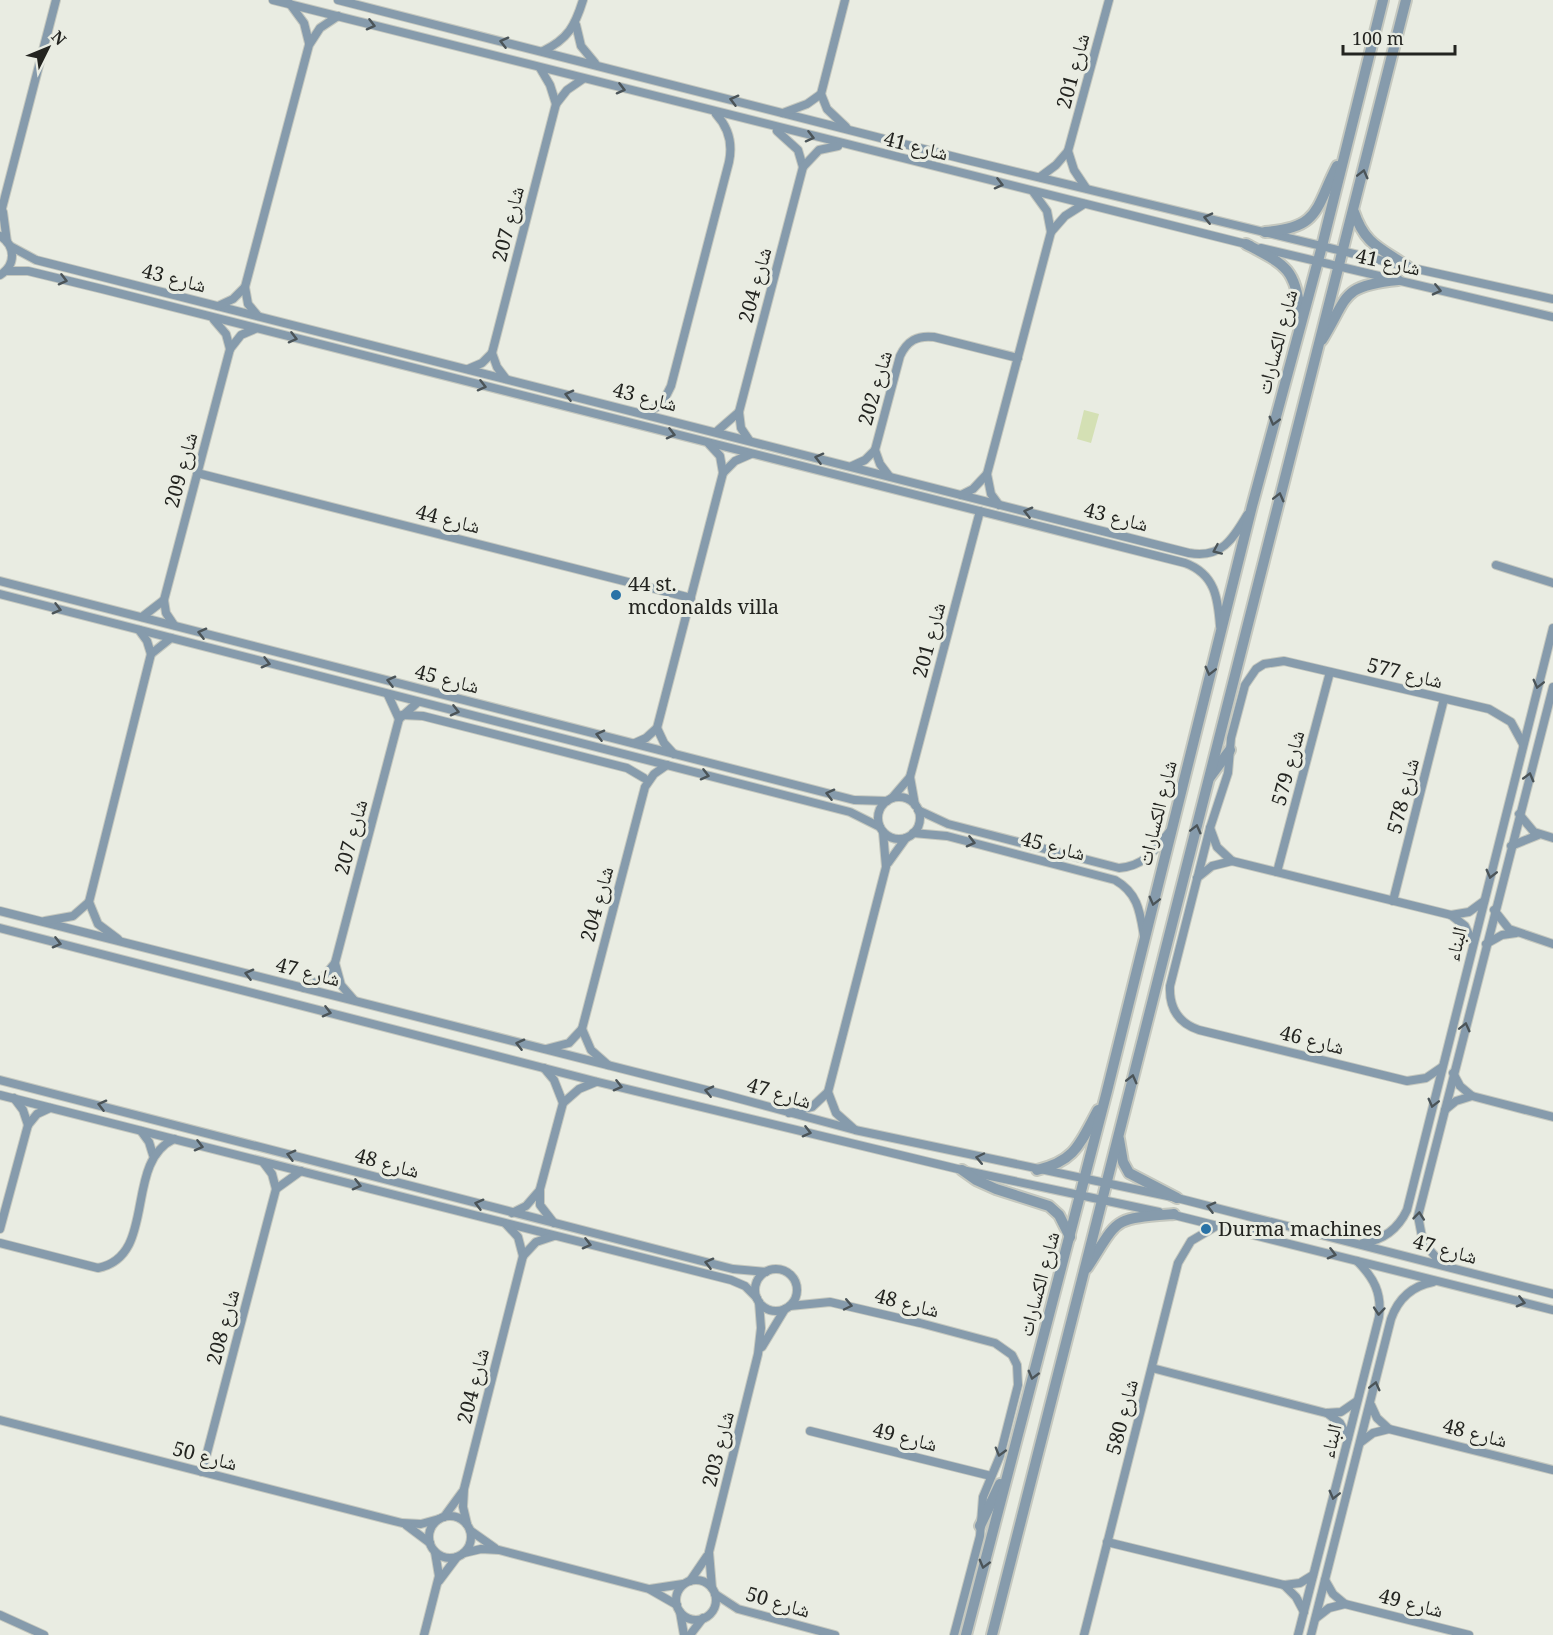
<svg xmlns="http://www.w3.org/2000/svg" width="1553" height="1635" font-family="'Noto Serif','Noto Naskh Arabic',serif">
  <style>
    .green { fill: #d4e0b4 }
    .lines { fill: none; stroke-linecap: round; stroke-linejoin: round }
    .minor-casing { stroke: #c5c8bf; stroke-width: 10 }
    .tertiary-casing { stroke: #c5c8bf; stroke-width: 14 }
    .minor { stroke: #869bac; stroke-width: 8 }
    .tertiary { stroke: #869bac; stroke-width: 10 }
    .oneway { stroke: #4b5458 }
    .poi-dot { fill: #2972a6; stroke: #e9ece2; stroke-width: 2 }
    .labels { text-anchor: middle; stroke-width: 6; stroke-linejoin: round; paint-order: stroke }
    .street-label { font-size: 20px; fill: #232420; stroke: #e9ece2 }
    .poi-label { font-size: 20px; fill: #232420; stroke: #e9ece2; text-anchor: start }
  </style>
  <rect width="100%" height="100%" fill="#e9ece2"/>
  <path class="green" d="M1084,410l15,4 -8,29 -14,-4z"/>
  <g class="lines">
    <g class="minor-casing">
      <g id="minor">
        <path d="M273,0l977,245"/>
        <path d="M338,0l625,159 445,108 145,32"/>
        <path d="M845,0l-24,94 6,15 19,18"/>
        <path d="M290,4l14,19 5,20"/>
        <path d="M576,25l5,21 14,17"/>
        <path d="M543,51c25,-12 32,-25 40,-51"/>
        <path d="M540,68l10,17 6,19"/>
        <path d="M783,113l24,-9 14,-10"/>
        <path d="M777,131l21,19 5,17"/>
        <path d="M1068,151l6,19 12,18"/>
        <path d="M1040,177l16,-12 12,-14 41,-151"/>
        <path d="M3,212l4,30"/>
        <path d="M0,216l56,-216"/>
        <path d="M1051,232l14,-16 19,-12"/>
        <path d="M0,236c16,10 16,29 0,39"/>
        <path d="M10,246l26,14 1153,293c32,6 44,-14 58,-38"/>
        <path d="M1261,248l292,69"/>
        <path d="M6,271h22l74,18 1083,274c30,11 33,35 35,63"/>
        <path d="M218,306l15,-7 12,-12"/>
        <path d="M258,316l-10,-12 -3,-17 64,-242 11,-17 18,-12"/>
        <path d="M214,320l12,14 4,15"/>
        <path d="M492,353l5,14 9,12"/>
        <path d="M468,369l14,-6 10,-10 64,-249 11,-14 16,-11"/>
        <path d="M645,414l17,-10 9,-18 58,-224c4,-19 0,-34 -13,-48"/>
        <path d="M716,432l23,-20"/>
        <path d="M749,440l-8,-12 -2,-16 64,-245 16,-17 19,-4"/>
        <path d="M875,450l5,14 9,12"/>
        <path d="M852,466l13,-6 10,-10 25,-94c7,-15 17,-21 34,-19l84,21"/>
        <path d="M197,473l494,125"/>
        <path d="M723,473l12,-12 16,-7"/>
        <path d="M961,495l12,-6 14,-15"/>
        <path d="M999,505l-8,-11 -4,-20 64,-242 -4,-21 -13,-18"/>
        <path d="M1496,565l57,18"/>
        <path d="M0,581l854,219 33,1"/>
        <path d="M0,594l850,218 30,15"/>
        <path d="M142,617l22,-17"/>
        <path d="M174,625l-8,-12 -2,-13 66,-251 11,-14 14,-6"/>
        <path d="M151,654l20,-16"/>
        <path d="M388,695l11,24"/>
        <path d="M402,715l21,1 204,52 17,10"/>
        <path d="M657,728l7,15 10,11"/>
        <path d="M635,743l11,-5 11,-10 66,-255 -3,-17 -11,-12"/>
        <circle cx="899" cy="818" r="21"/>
        <path d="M892,798l18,-21"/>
        <path d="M915,805l-5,-28 70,-266"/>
        <path d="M918,810l30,14 171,44c26,-2 36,-18 51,-37"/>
        <path d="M1519,814l15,18 19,6"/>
        <path d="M1210,828l7,19 15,14"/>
        <path d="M913,833l34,3 168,44c23,13 25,32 29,56"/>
        <path d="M1511,846l27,-11"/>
        <path d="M888,863l18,-25"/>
        <path d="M1277,872l53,-200"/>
        <path d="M1197,878l15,-12 20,-5 219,54 14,11 8,17"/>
        <path d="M1393,901l51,-202"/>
        <path d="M1494,910l15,19 44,15"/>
        <path d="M0,911l722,183 133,36 322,68 376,96"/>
        <path d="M1451,915l18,-3 15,-11"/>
        <path d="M45,921l28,-5 16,-14"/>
        <path d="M0,928l598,154 364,88 197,42"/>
        <path d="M118,939l-20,-15 -9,-22 62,-248 -4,-13 -8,-11"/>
        <path d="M1486,944l16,-9 14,-2"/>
        <path d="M335,963l6,22 13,15"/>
        <path d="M304,988l18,-9 13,-16 64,-244 19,-17"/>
        <path d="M582,1029l9,21 17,15"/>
        <path d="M546,1049l23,-6 13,-14 63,-242 9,-13 13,-9"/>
        <path d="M1442,1067l-16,11 -19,3 -208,-51c-21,-7 -30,-22 -29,-44l40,-158 18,-55 3,-35 14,-53 11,-16 8,-5 20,-3 205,48 22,13 12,22"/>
        <path d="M544,1068l10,12 9,23"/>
        <path d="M1453,1073l7,13 12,10 81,21"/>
        <path d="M0,1080l733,189 33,3"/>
        <path d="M828,1092l8,21 18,16"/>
        <path d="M0,1095l731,185 14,6 12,12"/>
        <path d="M14,1098l9,12 5,15"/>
        <path d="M1445,1110l11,-9 16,-5"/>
        <path d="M789,1113l23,-6 16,-15 58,-225 -3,-35"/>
        <path d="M141,1131l8,11 4,13"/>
        <path d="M263,1162l9,12 4,15"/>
        <path d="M512,1213l14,-7 13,-15"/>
        <path d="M1170,1214l383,96"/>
        <path d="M554,1223l-14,-18v-16l23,-86 16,-14 17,-7"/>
        <path d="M506,1224l12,13 5,19"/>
        <path d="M0,1229l28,-104 9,-11 13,-6"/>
        <path d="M0,1243l98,25c60,-12 25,-105 76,-129"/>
        <path d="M1363,1243c20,-3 35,-14 44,-33l146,-582"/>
        <path d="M1440,1262l-17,-20 -5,-26 135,-529"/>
        <circle cx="776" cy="1290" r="21"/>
        <path d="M790,1306l40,-4 90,21 75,20 17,12 5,10 1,20 -18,71 -17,41 -3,39 -26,99"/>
        <path d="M762,1347l23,-38"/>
        <path d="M1152,1368l174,45 15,-1 16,-11"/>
        <path d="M1371,1405l6,13 12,11 164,41"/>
        <path d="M1327,1413l13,10 8,15"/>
        <path d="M0,1420l402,103 19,1 18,-5"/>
        <path d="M810,1431l181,45"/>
        <path d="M1361,1442l12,-9 16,-4"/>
        <path d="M202,1472l74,-283 25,-18"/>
        <circle cx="450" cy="1537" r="21"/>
        <path d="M444,1517l19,-26"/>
        <path d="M467,1524l-4,-17 1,-18 59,-233 13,-14 18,-6"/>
        <path d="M406,1525l24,18"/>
        <path d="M471,1531l24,17"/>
        <path d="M1107,1542l177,43 16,-2 13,-8"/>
        <path d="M464,1553l17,-4 18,1 150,39 28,16"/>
        <path d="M1325,1580l8,14 12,10 124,31"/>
        <circle cx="696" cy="1600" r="20"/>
        <path d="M439,1581l18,-24"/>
        <path d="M690,1581l17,-25"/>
        <path d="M1284,1585l12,12 8,15"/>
        <path d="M712,1588l-3,-36 49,-198 3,-26 -2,-26"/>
        <path d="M650,1589l33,-5"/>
        <path d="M715,1594l23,15 97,26"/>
        <path d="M680,1612l4,23"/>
        <path d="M0,1615l44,20"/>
        <path d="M1316,1618l13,-10 16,-4"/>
        <path d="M424,1635l15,-59 -4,-24"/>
        <path d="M690,1635l13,-17"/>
        <path d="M1084,1635l94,-372 13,-22 27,-16"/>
        <path d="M1298,1635l81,-318c3,-24 -5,-39 -22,-56"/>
        <path d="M1311,1635l80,-316c7,-20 21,-33 42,-37"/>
      </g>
    </g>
    <g class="tertiary-casing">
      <g id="tertiary">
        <path d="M1354,212c11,33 27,36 54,55"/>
        <path d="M1265,232c55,-4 50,-23 72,-66"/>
        <path d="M1246,244c38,20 50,24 54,69"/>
        <path d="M1322,340c27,-44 18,-54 76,-60"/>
        <path d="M1210,777l20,-27"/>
        <path d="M1119,1139l4,23 6,11 48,25"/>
        <path d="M962,1170l14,10 20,9 53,17 10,9 11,22"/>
        <path d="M1037,1170c39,-9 43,-27 61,-60"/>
        <path d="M1087,1268c33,-51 24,-49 87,-54"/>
        <path d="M980,1526l20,-42"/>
        <path d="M966,1635l141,-544 145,-585 70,-260 61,-246"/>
        <path d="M992,1635l414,-1635"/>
      </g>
    </g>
    <use href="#minor" class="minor"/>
    <use href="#tertiary" class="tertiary"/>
  </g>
  <defs><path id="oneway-chevron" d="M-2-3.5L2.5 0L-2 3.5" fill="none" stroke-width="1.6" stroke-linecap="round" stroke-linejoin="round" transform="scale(1.5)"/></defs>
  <g class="oneway">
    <use href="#oneway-chevron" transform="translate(371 25) rotate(14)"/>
    <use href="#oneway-chevron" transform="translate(504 42) rotate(-166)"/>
    <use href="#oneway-chevron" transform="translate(621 89) rotate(14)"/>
    <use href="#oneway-chevron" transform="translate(734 100) rotate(-165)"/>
    <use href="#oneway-chevron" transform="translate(810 137) rotate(14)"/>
    <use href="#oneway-chevron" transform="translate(1363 174) rotate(-76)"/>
    <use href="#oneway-chevron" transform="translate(999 184) rotate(14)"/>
    <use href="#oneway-chevron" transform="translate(1208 218) rotate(-167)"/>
    <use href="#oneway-chevron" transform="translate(63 280) rotate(14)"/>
    <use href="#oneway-chevron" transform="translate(1437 290) rotate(13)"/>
    <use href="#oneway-chevron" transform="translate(293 338) rotate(14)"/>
    <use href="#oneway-chevron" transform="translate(482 386) rotate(14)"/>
    <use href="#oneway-chevron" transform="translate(569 395) rotate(-166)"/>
    <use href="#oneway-chevron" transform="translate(1274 421) rotate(105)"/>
    <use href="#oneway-chevron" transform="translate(671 434) rotate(14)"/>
    <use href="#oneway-chevron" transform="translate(819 458) rotate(-166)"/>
    <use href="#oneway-chevron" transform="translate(1279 497) rotate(-76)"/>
    <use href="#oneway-chevron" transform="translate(1028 512) rotate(-166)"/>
    <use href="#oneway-chevron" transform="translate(1217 550) rotate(156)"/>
    <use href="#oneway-chevron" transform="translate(57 609) rotate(15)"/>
    <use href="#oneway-chevron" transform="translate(202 633) rotate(-166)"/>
    <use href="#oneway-chevron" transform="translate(266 663) rotate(15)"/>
    <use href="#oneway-chevron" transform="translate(1210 671) rotate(104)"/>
    <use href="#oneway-chevron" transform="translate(391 681) rotate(-166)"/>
    <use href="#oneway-chevron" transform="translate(1538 684) rotate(104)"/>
    <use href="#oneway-chevron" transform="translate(455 711) rotate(14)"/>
    <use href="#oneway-chevron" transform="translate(600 735) rotate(-166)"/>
    <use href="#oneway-chevron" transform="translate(705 775) rotate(14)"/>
    <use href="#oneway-chevron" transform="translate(1529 777) rotate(-75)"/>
    <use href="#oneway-chevron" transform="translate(830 794) rotate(-166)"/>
    <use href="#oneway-chevron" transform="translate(1196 829) rotate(-76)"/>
    <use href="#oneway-chevron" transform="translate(971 842) rotate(14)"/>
    <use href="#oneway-chevron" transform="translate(1491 874) rotate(104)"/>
    <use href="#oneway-chevron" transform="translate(1154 901) rotate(104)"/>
    <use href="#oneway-chevron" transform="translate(57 943) rotate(14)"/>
    <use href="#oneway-chevron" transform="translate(249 974) rotate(-166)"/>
    <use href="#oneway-chevron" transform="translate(327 1012) rotate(14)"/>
    <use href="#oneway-chevron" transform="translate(1465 1027) rotate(-76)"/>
    <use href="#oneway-chevron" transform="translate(520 1044) rotate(-166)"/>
    <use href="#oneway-chevron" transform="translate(1132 1079) rotate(-76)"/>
    <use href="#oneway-chevron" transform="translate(618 1086) rotate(14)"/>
    <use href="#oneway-chevron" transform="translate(709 1091) rotate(-167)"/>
    <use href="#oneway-chevron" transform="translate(1433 1103) rotate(104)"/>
    <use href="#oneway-chevron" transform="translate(102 1105) rotate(-166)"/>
    <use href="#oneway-chevron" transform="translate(807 1132) rotate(14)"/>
    <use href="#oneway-chevron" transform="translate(199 1146) rotate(14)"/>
    <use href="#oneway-chevron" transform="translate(291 1155) rotate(-165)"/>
    <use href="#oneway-chevron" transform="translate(980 1158) rotate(-168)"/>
    <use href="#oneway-chevron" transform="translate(357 1185) rotate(14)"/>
    <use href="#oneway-chevron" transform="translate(479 1204) rotate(-165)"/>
    <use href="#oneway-chevron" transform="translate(1211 1207) rotate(-166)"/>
    <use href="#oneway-chevron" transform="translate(1419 1216) rotate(-84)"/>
    <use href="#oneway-chevron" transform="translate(587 1244) rotate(14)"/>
    <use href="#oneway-chevron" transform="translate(1332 1254) rotate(14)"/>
    <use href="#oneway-chevron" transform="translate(709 1263) rotate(-166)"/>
    <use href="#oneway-chevron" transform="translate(1521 1302) rotate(14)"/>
    <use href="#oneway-chevron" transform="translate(848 1305) rotate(12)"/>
    <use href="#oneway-chevron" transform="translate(1379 1311) rotate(95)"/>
    <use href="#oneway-chevron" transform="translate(1033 1375) rotate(105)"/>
    <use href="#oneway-chevron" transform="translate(1375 1386) rotate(-76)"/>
    <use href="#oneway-chevron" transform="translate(1000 1452) rotate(106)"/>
    <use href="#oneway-chevron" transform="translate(1334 1495) rotate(104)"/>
    <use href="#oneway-chevron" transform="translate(984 1564) rotate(105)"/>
  </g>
  <g class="poi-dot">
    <circle cx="616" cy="595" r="6"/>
    <circle cx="1206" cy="1229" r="6"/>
  </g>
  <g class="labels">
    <g class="street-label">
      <text transform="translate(1073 71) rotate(-75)" y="7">شارع 201</text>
      <text transform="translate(916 146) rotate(14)" y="7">شارع 41</text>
      <text transform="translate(508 224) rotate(-76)" y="7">شارع 207</text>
      <text transform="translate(1388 262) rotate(12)" y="7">شارع 41</text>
      <text transform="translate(174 278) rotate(14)" y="7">شارع 43</text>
      <text transform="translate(755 285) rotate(-75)" y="7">شارع 204</text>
      <text transform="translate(1277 342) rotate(-75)" y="7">شارع الكسارات</text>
      <text transform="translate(875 388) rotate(-74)" y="7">شارع 202</text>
      <text transform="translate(645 397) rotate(14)" y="7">شارع 43</text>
      <text transform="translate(181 470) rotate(-75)" y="7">شارع 209</text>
      <text transform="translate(1116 517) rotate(14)" y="7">شارع 43</text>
      <text transform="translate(448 519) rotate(14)" y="7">شارع 44</text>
      <text transform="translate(929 640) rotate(-75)" y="7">شارع 201</text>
      <text transform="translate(1405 673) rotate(13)" y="7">شارع 577</text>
      <text transform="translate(447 679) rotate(14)" y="7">شارع 45</text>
      <text transform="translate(1288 768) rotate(-75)" y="7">شارع 579</text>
      <text transform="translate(1403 796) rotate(-76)" y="7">شارع 578</text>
      <text transform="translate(1157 813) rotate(-76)" y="7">شارع الكسارات</text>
      <text transform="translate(351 837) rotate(-75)" y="7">شارع 207</text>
      <text transform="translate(1053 846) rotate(14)" y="7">شارع 45</text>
      <text transform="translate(597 904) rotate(-75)" y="7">شارع 204</text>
      <text transform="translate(1456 944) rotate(-76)" y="7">البناء</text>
      <text transform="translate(308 972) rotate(14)" y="7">شارع 47</text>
      <text transform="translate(1312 1040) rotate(14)" y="7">شارع 46</text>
      <text transform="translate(779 1093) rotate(16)" y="7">شارع 47</text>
      <text transform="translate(387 1163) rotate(15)" y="7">شارع 48</text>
      <text transform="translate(1445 1249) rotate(15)" y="7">شارع 47</text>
      <text transform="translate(1039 1284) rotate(-75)" y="7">شارع الكسارات</text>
      <text transform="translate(907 1303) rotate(14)" y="7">شارع 48</text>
      <text transform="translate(223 1327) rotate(-75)" y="7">شارع 208</text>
      <text transform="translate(473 1386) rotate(-76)" y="7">شارع 204</text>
      <text transform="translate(1122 1417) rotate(-76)" y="7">شارع 580</text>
      <text transform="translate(1475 1433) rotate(14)" y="7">شارع 48</text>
      <text transform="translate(905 1437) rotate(14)" y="7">شارع 49</text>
      <text transform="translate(1331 1441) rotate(-76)" y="7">البناء</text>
      <text transform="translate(718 1449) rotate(-76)" y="7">شارع 203</text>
      <text transform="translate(205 1456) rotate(14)" y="7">شارع 50</text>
      <text transform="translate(778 1602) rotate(16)" y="7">شارع 50</text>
      <text transform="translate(1411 1603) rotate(14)" y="7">شارع 49</text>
    </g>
    <g class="poi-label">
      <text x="628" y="591">44 st.<tspan x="628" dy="23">mcdonalds villa</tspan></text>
      <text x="1218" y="1236">Durma machines</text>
    </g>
  </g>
  <g transform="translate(48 48) rotate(47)" stroke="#e9ece2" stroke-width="4.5" paint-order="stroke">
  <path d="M0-4.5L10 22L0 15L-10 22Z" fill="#232420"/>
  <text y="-9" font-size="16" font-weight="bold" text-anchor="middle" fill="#232420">N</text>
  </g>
  <path d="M1343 45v9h112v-9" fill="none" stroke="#232420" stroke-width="3"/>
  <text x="1352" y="45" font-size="18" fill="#232420" stroke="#e9ece2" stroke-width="4.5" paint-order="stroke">100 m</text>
</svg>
